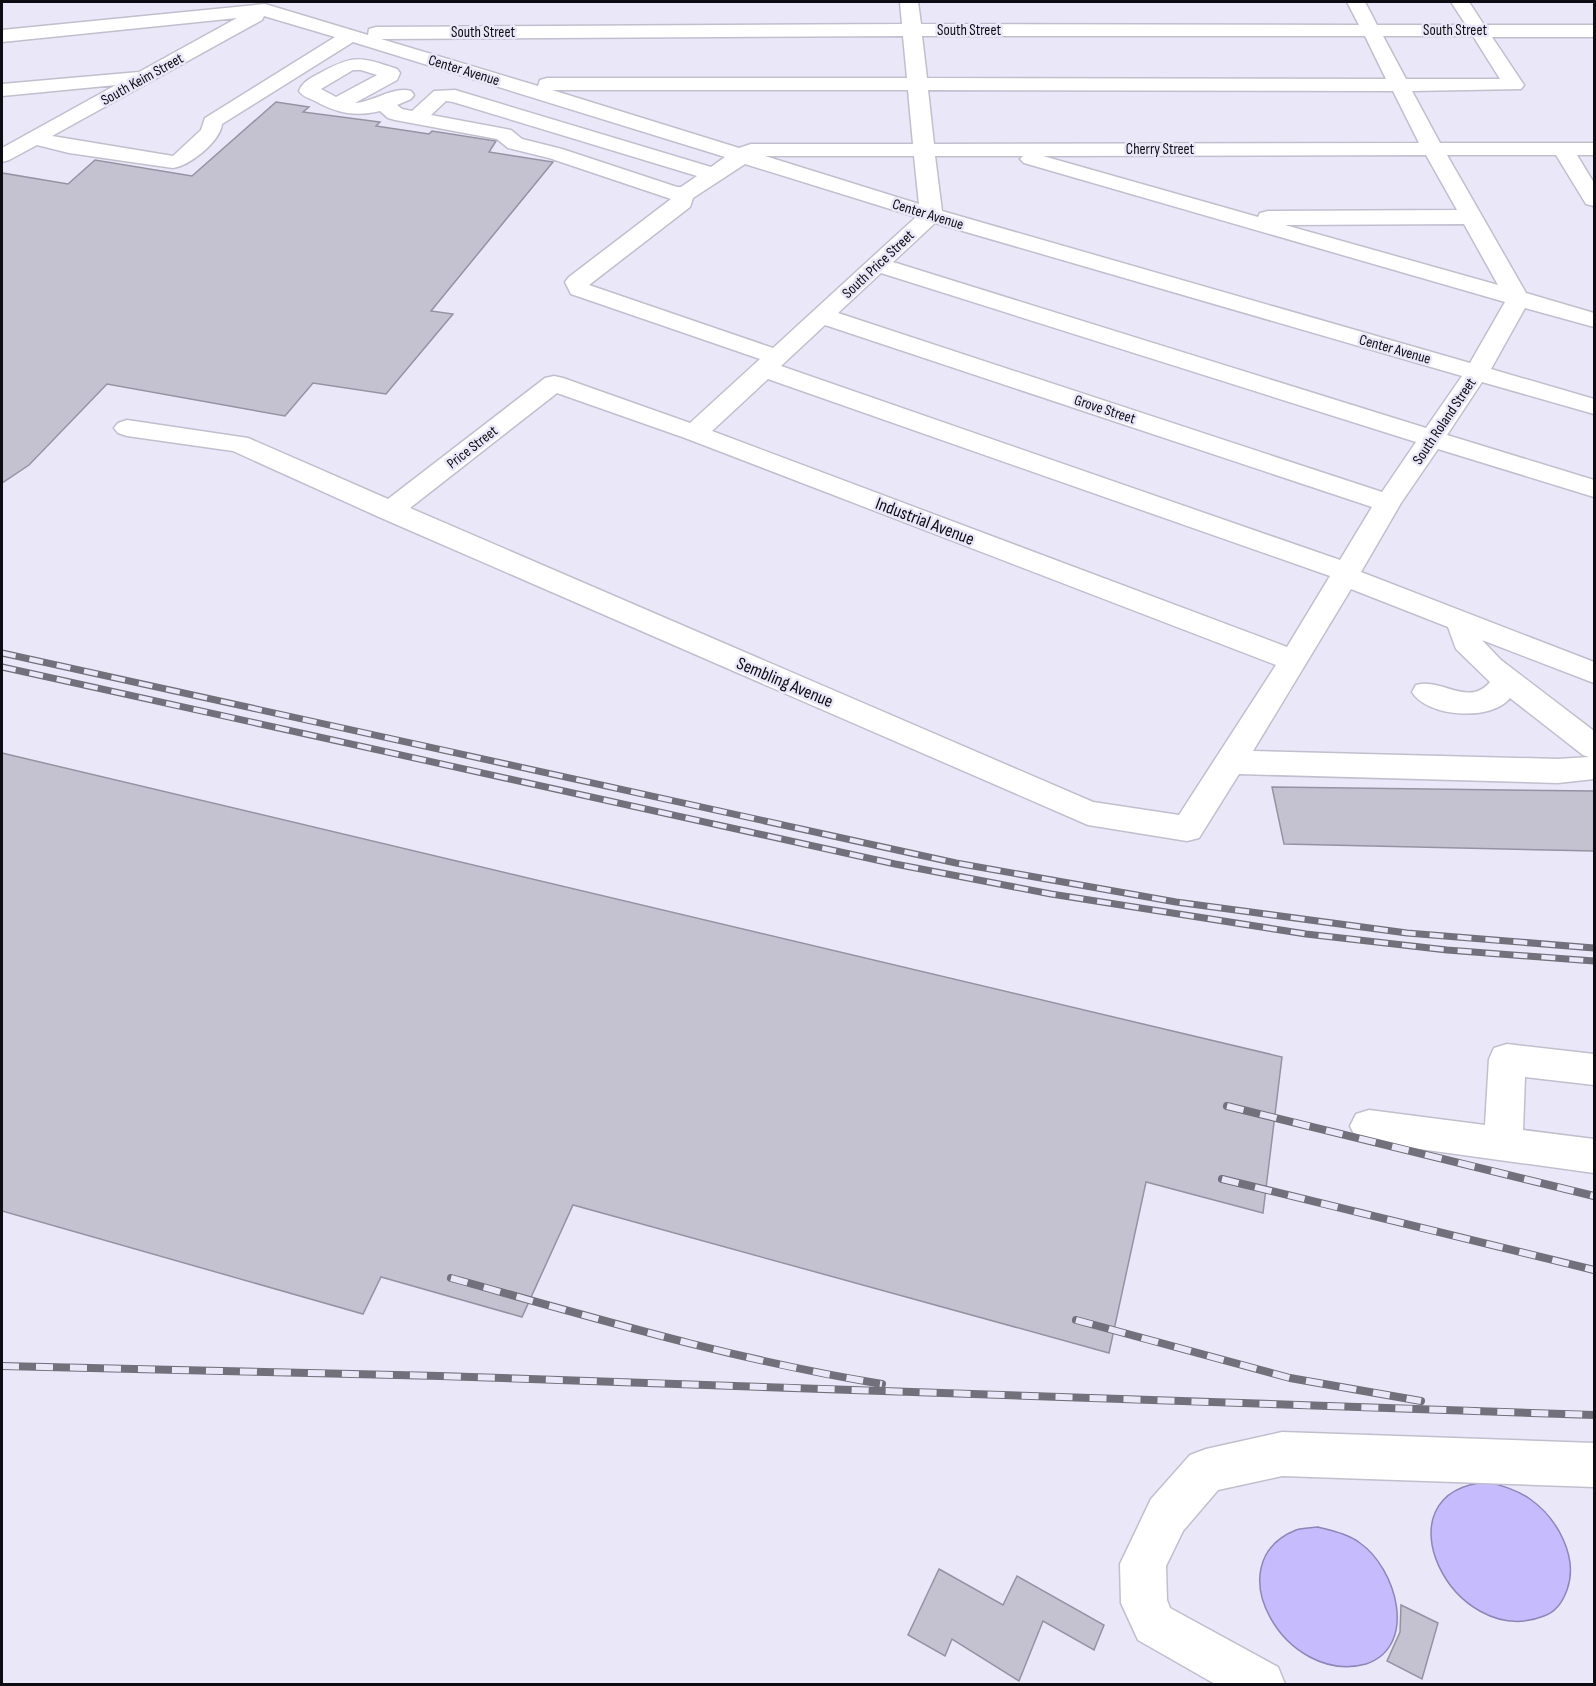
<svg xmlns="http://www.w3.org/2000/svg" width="1596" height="1686" font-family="'Sofia Sans Condensed',sans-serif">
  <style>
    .water { fill: #c6bbfc; stroke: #8e86b6; stroke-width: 1.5 }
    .building { fill: #c4c2d1; stroke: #9593a2; stroke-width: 1.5 }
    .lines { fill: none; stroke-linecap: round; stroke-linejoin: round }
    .minor-casing { stroke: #c1bfce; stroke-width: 3 }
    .minor { fill: #fff; fill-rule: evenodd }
    .rail-far1-casing { stroke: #72707b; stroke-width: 7 }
    .rail-casing { stroke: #72707b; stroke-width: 8 }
    .rail-far1 { stroke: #eae8f8; stroke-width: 4.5; stroke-dasharray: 14; stroke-linecap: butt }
    .rail { stroke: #eae8f8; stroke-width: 6; stroke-dasharray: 17; stroke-linecap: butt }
    .labels { text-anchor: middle; stroke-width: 5; stroke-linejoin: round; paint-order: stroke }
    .far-street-label { font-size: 15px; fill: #0d0c12; stroke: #eae8f8 }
    .street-label { font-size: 18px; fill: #0d0c12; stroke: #eae8f8 }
  </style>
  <rect width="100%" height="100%" fill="#eae8f8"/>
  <g class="water">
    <path d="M1488,1482c15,4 29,8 42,17 27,19 49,58 37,91 -4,11 -11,22 -23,26 -91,36 -171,-125 -56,-134z"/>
    <path d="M1318,1527c15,4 30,7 42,16 36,25 59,103 6,121 -80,22 -152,-101 -70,-134 6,-2 15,-2 22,-3z"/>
  </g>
  <g class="building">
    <path d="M276,102l33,5 -6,5 77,10 -4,4 53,8 3,-3 64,10 -7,11 64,10 -122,149 22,3 -67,80 -73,-11 -28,33 -178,-32 -78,81 -27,18v-310l66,11 27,-24 97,16z"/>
    <path d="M2,753l1280,304 -19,156 -117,-31 -37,171 -536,-148 -51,112 -141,-40 -18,37 -361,-103z"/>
    <path d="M1272,787l322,4v60l-310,-7z"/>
    <path d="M939,1569l64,36 14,-29 87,49 -10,25 -51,-29 -24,60 -67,-42 -7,17 -37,-21z"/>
    <path d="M1401,1605l37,18 -16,56 -35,-18 13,-29z"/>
  </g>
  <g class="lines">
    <g class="minor-casing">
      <g id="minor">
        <path d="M900,2h18l3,22 438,1 -12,-23h18l12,23h89l-15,-23h18l15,23h110v12h-102l32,48 -3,4 -109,2 28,52h154v12h-17l17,28v23l-8,-2 -30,-49h-109l79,138 68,20v14l-69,-19 -34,61 103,30v15l-112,-32 -35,53 147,45v17l-156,-48 -37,54 -40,69 233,90v21l-112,-43 19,20 93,71v48l-36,4 -319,-9 -40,64 -12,3 -99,-16 -709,-308 -146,-66 -106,-15 -9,-3 -4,-5 4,-5 9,-3 121,18 140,61 157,-121 9,-2 9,2 127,45 70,-64 -189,-65 -6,-12 4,-5 102,-78 -122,-41 -41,-10 -11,-9 -102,-19 -7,-2 -8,-7c-25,6 -43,2 -65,-10 -6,-3 -12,-4 -16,-10 4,-10 12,-13 21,-18 35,-19 40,-16 77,-4l3,4 -3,7 -42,23c19,-1 38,-17 56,-12l3,4 -3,4 -14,6 5,4 10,2 22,-20 21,-1 256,77 14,-10 -372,-115 -131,82c-2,18 -33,42 -49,44l-104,-15 -32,-8 -28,15 -7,2v-14l114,-63 -114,11v-12l137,-12 98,-54 -235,24v-12l263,-26 103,31 1,-6 7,-2 526,-3zM264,16l71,21 -130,81 -4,12 -28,26 -121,-20 210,-116zM903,36l4,42h-360l-7,2 -2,6 -157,-47zM922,36h443l21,43 -459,-1zM1383,36h90l27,43h-94zM353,70h8l16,5 -41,22 -15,-8zM552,90h356l5,54h-162l-12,4zM928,90l465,1 26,52 -485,1zM446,101l7,1 244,74 -16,11h-4l-115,-38 -40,-10 -11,-9 -80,-15zM1426,155l31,55 -189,1 -8,2 -2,4 -215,-61zM765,156h149l5,48zM935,156h88l-3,3 4,4 481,139 -35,61 -528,-152zM745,164l171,53 -143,131 -184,-63 101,-78 3,-9zM935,223l527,153 -36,52 -533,-166zM1464,224l34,61 -213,-60zM881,273l535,169 -34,50 -544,-179zM825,325l547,182 -32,53 -559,-194zM768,379l562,197 -43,71 -575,-216zM557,393l128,45 591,227 -97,150 -86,-13 -683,-294zM1351,589l97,38 8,22 34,33c-21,26 -49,-5 -74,3l-4,7c15,25 79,30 98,6l73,57 6,2 -31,2 -305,-8z"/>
        <path d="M1507,1044l87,10v31l-69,-8 -2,53 71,9v34l-225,-31 -13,-4 -6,-12 6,-12 13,-4 116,15 4,-66 5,-11z"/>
        <path d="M1282,1432l312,11v44l-312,-11 -64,14 -35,41 -17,35 1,34 3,8 108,59 7,17h-70l-77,-44 -17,-37 -1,-39 31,-65 39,-44 16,-6z"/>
      </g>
    </g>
    <use href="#minor" class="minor"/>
    <g class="rail-far1-casing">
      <g id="rail-far1">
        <path d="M2,653l954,210 220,39 231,31 187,15"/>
        <path d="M2,667l893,197 156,30 255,40 141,16 147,11"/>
      </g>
    </g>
    <g class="rail-casing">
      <g id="rail">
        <path d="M1227,1106l367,90"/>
        <path d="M1222,1179l372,91"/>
        <path d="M451,1278c143,40 284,82 431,106"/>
        <path d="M1076,1320l214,58 131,23"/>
        <path d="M2,1366l438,10 1154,39"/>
      </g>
    </g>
    <use href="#rail-far1" class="rail-far1"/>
    <use href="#rail" class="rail"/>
  </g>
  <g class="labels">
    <g class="far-street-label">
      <text x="969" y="35">South Street</text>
      <text x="1455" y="35">South Street</text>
      <text x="483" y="37">South Street</text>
      <text transform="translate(464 70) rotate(17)" y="5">Center Avenue</text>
      <text transform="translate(142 79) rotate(-29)" y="5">South Keim Street</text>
      <text x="1160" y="154">Cherry Street</text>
      <text transform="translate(928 214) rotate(17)" y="5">Center Avenue</text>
      <text transform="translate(878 264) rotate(-43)" y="5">South Price Street</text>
      <text transform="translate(1395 349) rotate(16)" y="5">Center Avenue</text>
      <text transform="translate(1105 409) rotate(18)" y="5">Grove Street</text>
      <text transform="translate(1444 421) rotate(-56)" y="5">South Roland Street</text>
      <text transform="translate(472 447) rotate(-38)" y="5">Price Street</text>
    </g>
    <g class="street-label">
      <text transform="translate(925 521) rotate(21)" y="6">Industrial Avenue</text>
      <text transform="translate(785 682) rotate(23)" y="6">Sembling Avenue</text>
    </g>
  </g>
  <rect width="1596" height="1686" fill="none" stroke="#0d0c12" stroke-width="6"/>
</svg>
